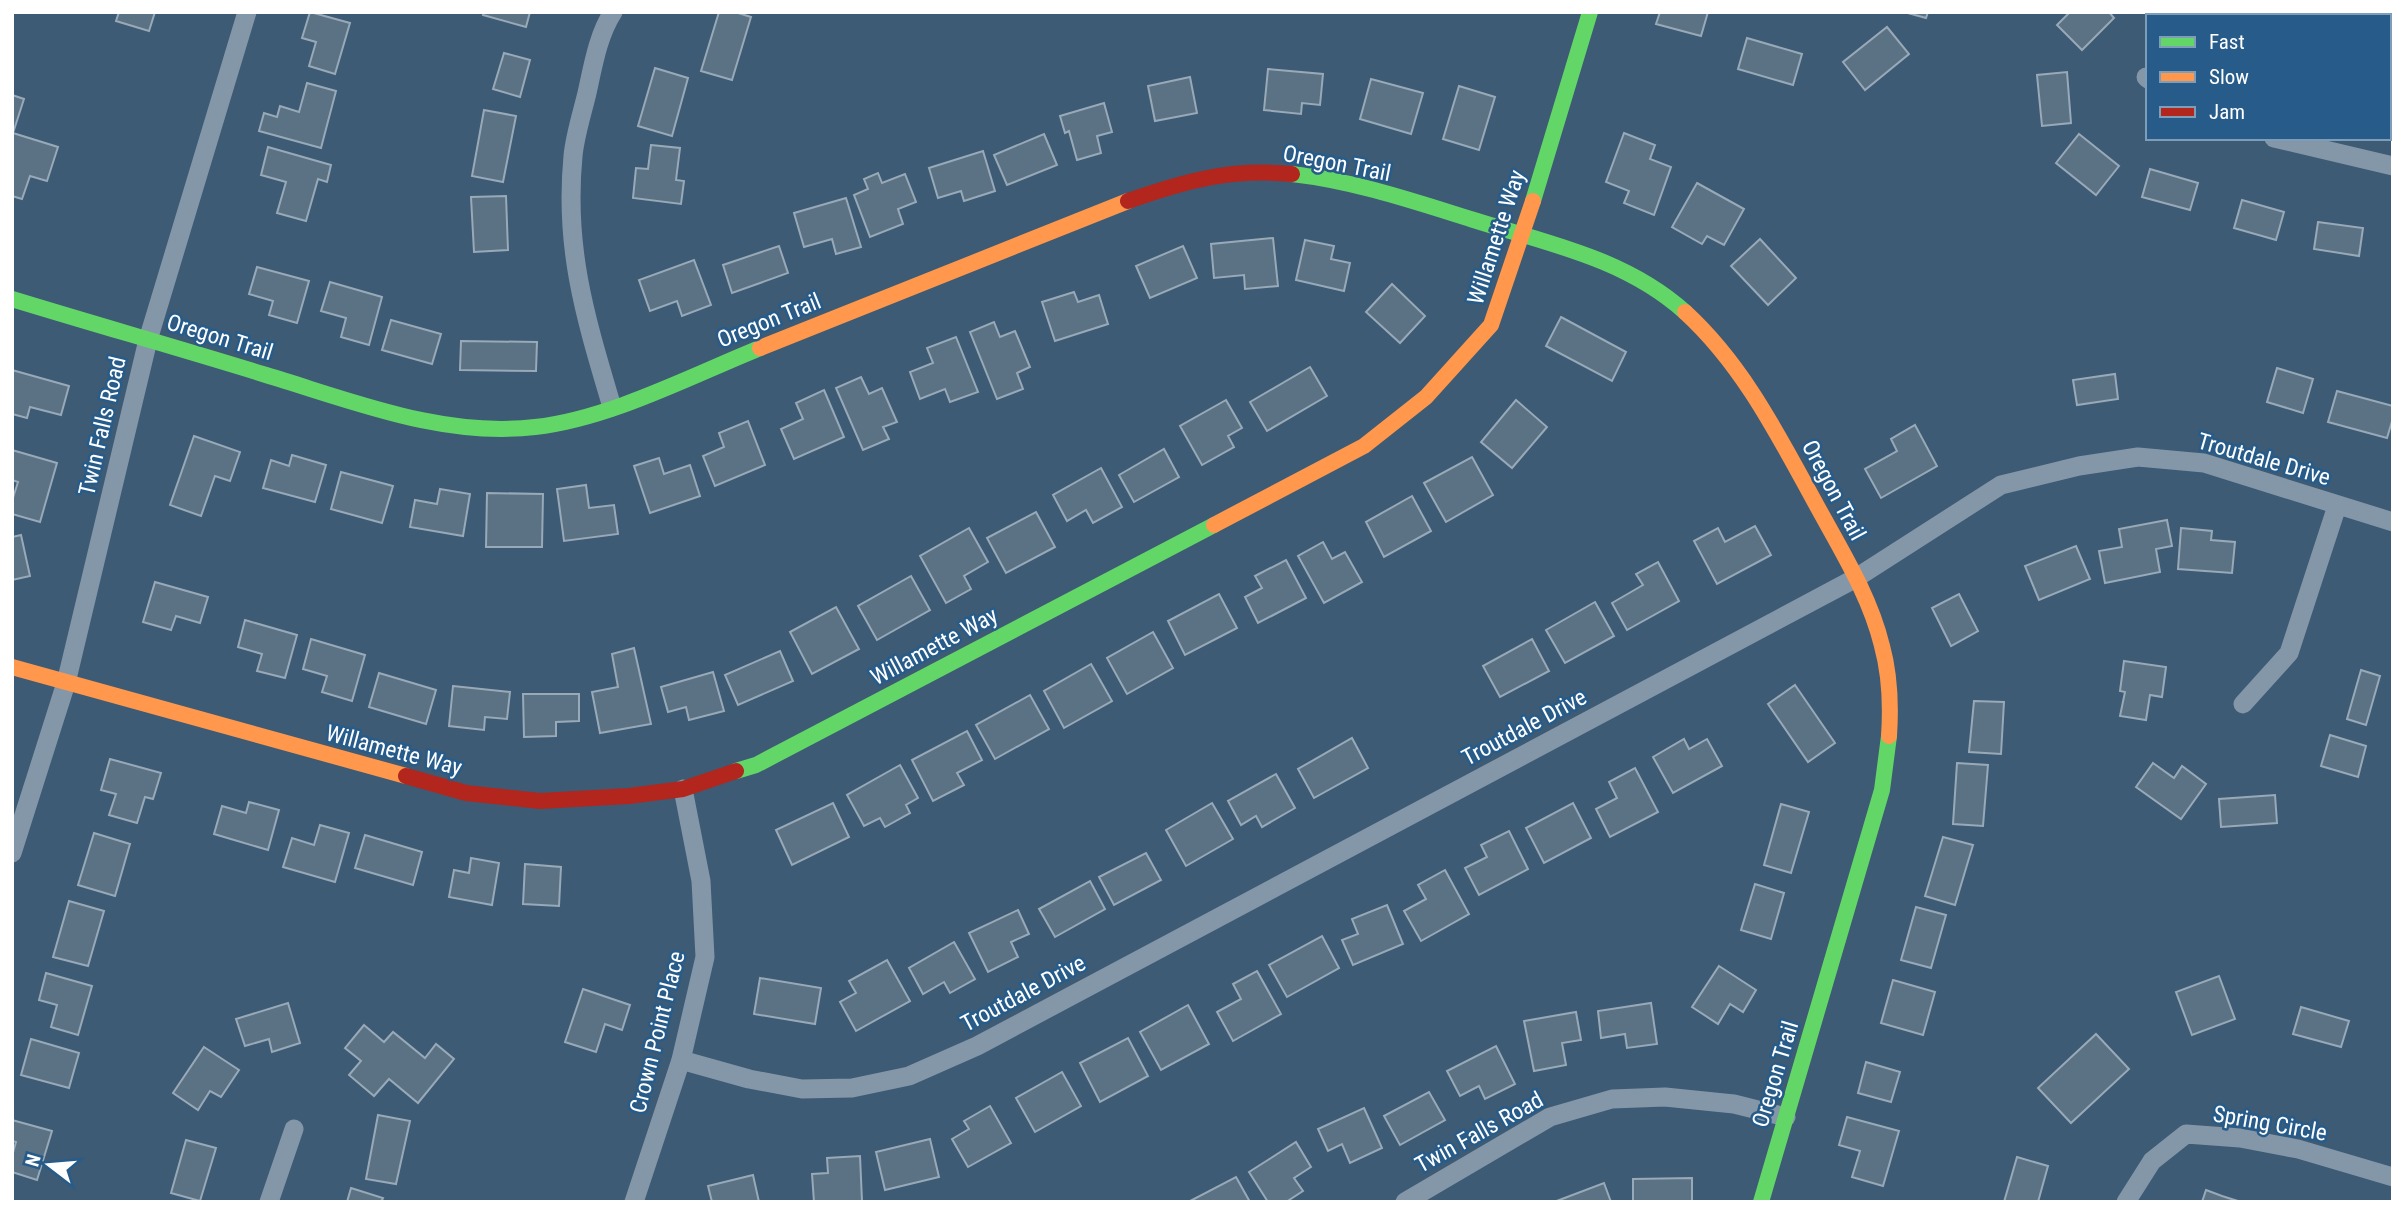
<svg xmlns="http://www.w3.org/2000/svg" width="2405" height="1214" font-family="'Roboto Condensed',sans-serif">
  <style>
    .building { fill: #5b7285; stroke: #98a9b7; stroke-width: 2 }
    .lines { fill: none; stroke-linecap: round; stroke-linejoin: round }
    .street { stroke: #8497a8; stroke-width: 19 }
    .fast { stroke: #63d668; stroke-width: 16 }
    .slow { stroke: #ff974d; stroke-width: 16 }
    .jam { stroke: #b3261e; stroke-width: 16 }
    .labels { text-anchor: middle; stroke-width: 5; stroke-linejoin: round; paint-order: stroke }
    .street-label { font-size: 23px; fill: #fff; stroke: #275c8a }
  </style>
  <rect width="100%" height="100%" fill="#3d5b74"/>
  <g class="building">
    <path d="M119,12h36l-6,19 -33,-10z"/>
    <path d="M310,12l40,11 -15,51 -26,-8 7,-24 -14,-4z"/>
    <path d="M484,12h46l-4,15 -43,-12z"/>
    <path d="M719,12h16l16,5 -19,63 -31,-9z"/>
    <path d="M1660,12h48l-7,24 -45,-12z"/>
    <path d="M1904,12h24l-2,6z"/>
    <path d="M2070,12h39l5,6 -32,32 -25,-25z"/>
    <path d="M1887,27l22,27 -44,36 -22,-28z"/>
    <path d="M1747,38l55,16 -9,31 -55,-16z"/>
    <path d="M504,53l26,7 -10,37 -27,-8z"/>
    <path d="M655,68l33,10 -16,58 -34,-10z"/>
    <path d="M1268,69l55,5 -3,31 -18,-2 -1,11 -37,-4z"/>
    <path d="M2067,72l4,51 -29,3 -5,-51z"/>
    <path d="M1190,77l7,36 -42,8 -7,-35z"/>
    <path d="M1371,79l52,14 -12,41 -51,-15z"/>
    <path d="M307,83l29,8 -15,57 -62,-17 5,-18 13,4 3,-11 19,6z"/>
    <path d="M1459,86l36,11 -16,53 -36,-11z"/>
    <path d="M12,95l12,4 -11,34 45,14 -11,34 -17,-5 -8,23 -10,-3z"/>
    <path d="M1104,103l8,29 -15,4 4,17 -24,7 -8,-29 -4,2 -5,-17z"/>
    <path d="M484,110l32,6 -13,66 -31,-6z"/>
    <path d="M1624,133l31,12 -5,14 21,8 -17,48 -30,-12 5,-12 -23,-9z"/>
    <path d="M1044,134l13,31 -50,20 -13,-30z"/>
    <path d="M2079,134l40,32 -23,29 -40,-32z"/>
    <path d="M651,145l29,3 -4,32 8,1 -3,23 -48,-6 3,-30 12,1z"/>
    <path d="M268,147l63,18 -4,17 -9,-3 -12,42 -29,-8 9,-31 -25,-7z"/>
    <path d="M983,151l12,40 -31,10 -3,-10 -23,7 -9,-30z"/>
    <path d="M2150,169l48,14 -8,27 -48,-13z"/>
    <path d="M878,173l4,10 23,-9 11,28 -18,7 5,15 -33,13 -16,-42 14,-6 -4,-10z"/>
    <path d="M1697,183l47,26 -20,36 -17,-9 -5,8 -30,-17z"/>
    <path d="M506,196l2,54 -34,2 -3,-55z"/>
    <path d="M846,198l15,49 -25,7 -4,-15 -28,8 -10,-34z"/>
    <path d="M2242,200l42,12 -8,28 -42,-12z"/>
    <path d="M2318,222l45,6 -4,28 -45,-7z"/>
    <path d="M1273,238l5,48 -33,3 -1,-14 -30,3 -3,-34z"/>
    <path d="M1760,239l36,39 -28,27 -37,-39z"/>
    <path d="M1305,240l29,6 -3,13 19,4 -6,28 -48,-11z"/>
    <path d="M779,246l9,27 -56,20 -9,-28z"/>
    <path d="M1183,246l14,32 -47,20 -14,-32z"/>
    <path d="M694,260l17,45 -29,11 -5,-15 -27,10 -11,-31z"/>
    <path d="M257,267l52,14 -12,42 -28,-8 4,-14 -24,-7z"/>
    <path d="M330,282l52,15 -13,48 -28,-8 5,-19 -25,-7z"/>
    <path d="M1392,284l33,32 -25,27 -34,-31z"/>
    <path d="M1074,292l4,10 21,-7 9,29 -53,17 -13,-39z"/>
    <path d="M1561,317l65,35 -14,29 -66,-35z"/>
    <path d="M391,320l50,14 -9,30 -50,-14z"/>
    <path d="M994,322l6,15 15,-6 15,36 -13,6 6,16 -26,10 -27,-67z"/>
    <path d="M956,337l22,55 -28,10 -5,-13 -25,10 -10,-27 23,-9 -6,-15z"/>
    <path d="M461,341l76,1 -1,29 -76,-1z"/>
    <path d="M1310,367l17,29 -60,35 -17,-29z"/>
    <path d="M2277,368l36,11 -10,34 -36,-11z"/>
    <path d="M12,370l57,16 -8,29 -31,-8 -3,11 -15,-4z"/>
    <path d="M2115,374l3,25 -41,6 -4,-25z"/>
    <path d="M861,377l8,17 13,-6 15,34 -14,5 6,12 -26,11 -27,-62z"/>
    <path d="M824,390l20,47 -50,22 -13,-30 22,-10 -7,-16z"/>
    <path d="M2337,391l56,15v12l-6,20 -59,-16z"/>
    <path d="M1226,400l16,28 -14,8 6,11 -32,18 -22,-39z"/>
    <path d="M1516,400l31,27 -35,41 -31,-26z"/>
    <path d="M748,421l17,44 -50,21 -12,-30 21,-9 -5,-14z"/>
    <path d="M1915,425l22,41 -56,32 -16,-29 32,-18 -6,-12z"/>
    <path d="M194,436l46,16 -10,29 -15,-5 -14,40 -31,-11z"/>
    <path d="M1164,449l15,28 -45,25 -15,-27z"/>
    <path d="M12,450l45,13 -17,59 -28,-8v-13l6,-19 -6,-2z"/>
    <path d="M292,455l34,10 -11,37 -52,-14 8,-28 18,6z"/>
    <path d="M1472,457l21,38 -47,27 -22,-39z"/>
    <path d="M659,458l5,16 26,-9 10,31 -50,17 -16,-47z"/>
    <path d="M1101,468l21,39 -29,16 -7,-13 -19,11 -14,-26z"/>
    <path d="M341,472l52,14 -11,37 -51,-14z"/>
    <path d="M586,485l3,23 25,-3 4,29 -54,7 -7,-52z"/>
    <path d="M440,489l30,5 -7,42 -53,-9 5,-27 22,4z"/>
    <path d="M487,493l56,1 -1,53h-56z"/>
    <path d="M1412,496l19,35 -47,26 -18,-35z"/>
    <path d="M1036,512l19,35 -49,26 -19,-35z"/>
    <path d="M2167,520l5,26 -16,3 4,23 -55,11 -6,-32 23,-4 -3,-18z"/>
    <path d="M1755,526l16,29 -54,29 -23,-43 24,-13 7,14z"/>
    <path d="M969,528l19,34 -24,14 7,13 -25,14 -26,-47z"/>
    <path d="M2181,528l31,3 -1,9 24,2 -3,31 -54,-4z"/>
    <path d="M21,535l9,41 -18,4v-43z"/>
    <path d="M1323,542l9,17 13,-7 17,30 -38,21 -26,-47z"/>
    <path d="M2076,546l14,33 -51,21 -14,-34z"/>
    <path d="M1286,560l20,38 -48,25 -13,-26 17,-9 -7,-12z"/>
    <path d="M1658,562l21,39 -52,29 -15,-27 31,-18 -7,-11z"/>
    <path d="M911,576l19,34 -53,30 -19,-34z"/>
    <path d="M155,582l53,15 -8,26 -24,-7 -5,14 -28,-8z"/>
    <path d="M1219,594l18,34 -52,27 -17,-34z"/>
    <path d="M1959,594l19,37 -27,15 -19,-38z"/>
    <path d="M1595,602l19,34 -49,27 -19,-33z"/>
    <path d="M836,607l23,42 -47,25 -22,-42z"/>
    <path d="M245,620l52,15 -12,43 -28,-7 5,-17 -24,-7z"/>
    <path d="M1153,632l20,36 -46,26 -20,-36z"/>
    <path d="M311,639l54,16 -13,46 -30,-9 5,-16 -24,-7z"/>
    <path d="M1532,639l17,32 -49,26 -17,-31z"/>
    <path d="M634,648l17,76 -51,9 -8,-41 26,-5 -6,-33z"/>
    <path d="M780,651l13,30 -55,24 -13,-30z"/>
    <path d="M2124,661l42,6 -4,30 -12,-2 -4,25 -26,-4 5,-24 -5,-1z"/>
    <path d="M1091,664l21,37 -48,27 -20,-37z"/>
    <path d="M2361,670l19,6 -14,49 -19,-6z"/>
    <path d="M713,672l11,39 -35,9 -3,-13 -18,5 -7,-25z"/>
    <path d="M379,673l57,17 -10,34 -57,-17z"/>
    <path d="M1795,685l40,58 -27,19 -40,-58z"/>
    <path d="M453,686l57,6 -3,27 -22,-2 -1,13 -35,-4z"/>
    <path d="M523,694h56v27l-23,1v14l-32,1z"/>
    <path d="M1030,695l19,34 -54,30 -19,-34z"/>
    <path d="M1974,701l30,1 -3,52 -32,-2z"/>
    <path d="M967,731l15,29 -25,13 7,12 -31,16 -21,-41z"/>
    <path d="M2330,735l36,11 -8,31 -37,-11z"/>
    <path d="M1352,738l16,30 -54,30 -16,-29z"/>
    <path d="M1684,739l5,10 18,-10 15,27 -49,27 -20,-36z"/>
    <path d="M110,759l51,14 -8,26 -8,-2 -8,26 -28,-8 7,-21 -15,-4z"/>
    <path d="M1957,763l31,2 -5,61 -30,-2z"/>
    <path d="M2153,763l21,15 8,-12 24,18 -25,35 -45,-32z"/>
    <path d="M900,765l18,33 -12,7 4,8 -25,14 -5,-9 -16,8 -17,-31z"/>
    <path d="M1635,768l23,44 -48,25 -14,-28 21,-11 -8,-16z"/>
    <path d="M1276,774l19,34 -33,19 -6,-11 -15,9 -13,-24z"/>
    <path d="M2275,795l2,28 -56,4 -2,-28z"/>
    <path d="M249,802l30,8 -11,40 -54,-16 8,-28 24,7z"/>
    <path d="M833,803l16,34 -57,28 -16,-35z"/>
    <path d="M1212,803l21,36 -47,27 -20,-36z"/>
    <path d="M1573,803l18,35 -47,25 -18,-35z"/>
    <path d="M1781,804l28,8 -18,61 -27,-8z"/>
    <path d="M320,825l29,8 -14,49 -52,-15 9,-29 22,7z"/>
    <path d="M1509,831l19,38 -49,26 -14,-27 22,-11 -6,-12z"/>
    <path d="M94,833l36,11 -15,52 -37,-11z"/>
    <path d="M365,835l57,17 -9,33 -58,-17z"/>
    <path d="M1943,837l30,8 -18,60 -30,-9z"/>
    <path d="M1146,853l15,27 -47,25 -15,-28z"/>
    <path d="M471,858l28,5 -7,42 -43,-8 5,-27 15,3z"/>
    <path d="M525,864l36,3 -2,39 -36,-2z"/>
    <path d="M1445,870l24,44 -48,27 -17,-30 22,-12 -8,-14z"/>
    <path d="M1090,881l15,28 -50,28 -16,-28z"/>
    <path d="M1755,884l29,9 -13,46 -30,-9z"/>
    <path d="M69,901l35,10 -16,55 -35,-9z"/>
    <path d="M1387,905l16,39 -50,21 -11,-25 16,-6 -6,-15z"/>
    <path d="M1916,907l30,8 -15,53 -30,-8z"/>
    <path d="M1018,910l11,24 -18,8 7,15 -30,15 -19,-39z"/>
    <path d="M1322,936l17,32 -52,29 -18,-32z"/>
    <path d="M954,942l21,37 -25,14 -6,-11 -21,12 -14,-26z"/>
    <path d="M887,960l23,41 -54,30 -16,-29 16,-9 -7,-12z"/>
    <path d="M1719,966l37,24 -13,22 -13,-8 -12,20 -26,-17z"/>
    <path d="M1257,971l24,43 -48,27 -16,-29 24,-13 -8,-15z"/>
    <path d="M46,973l46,13 -14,49 -27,-8 6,-22 -18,-5z"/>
    <path d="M2219,976l16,43 -43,16 -16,-43z"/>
    <path d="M760,978l61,10 -6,36 -61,-10z"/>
    <path d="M1893,980l42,12 -12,43 -42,-12z"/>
    <path d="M583,989l47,16 -8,25 -17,-6 -9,28 -31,-10z"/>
    <path d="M288,1003l12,40 -28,9 -3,-13 -24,7 -9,-27z"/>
    <path d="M1651,1003l6,41 -30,4 -2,-14 -24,4 -3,-27z"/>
    <path d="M1188,1005l21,39 -48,26 -21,-38z"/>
    <path d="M2301,1007l48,14 -8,26 -48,-13z"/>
    <path d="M1576,1012l5,28 -19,3 4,22 -32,6 -10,-50z"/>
    <path d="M364,1025l20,17 9,-10 32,26 11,-14 18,15 -36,44 -29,-24 -15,17 -25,-21 12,-14 -16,-13z"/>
    <path d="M2096,1034l33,35 -58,54 -33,-35z"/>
    <path d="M1128,1038l20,38 -48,26 -20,-39z"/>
    <path d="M31,1039l48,14 -10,35 -48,-13z"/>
    <path d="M1496,1046l19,38 -30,15 -6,-13 -19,10 -13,-25z"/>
    <path d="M204,1047l35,23 -18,27 -11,-6 -12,19 -25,-17z"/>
    <path d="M1866,1062l34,10 -9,30 -33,-9z"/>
    <path d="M1062,1072l19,34 -46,26 -19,-34z"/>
    <path d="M1429,1092l16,28 -45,25 -16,-29z"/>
    <path d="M990,1106l21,37 -43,24 -16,-28 17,-10 -5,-8z"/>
    <path d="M1364,1108l18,40 -32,15 -8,-19 -14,7 -10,-22z"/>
    <path d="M378,1115l32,6 -14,63 -30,-5z"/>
    <path d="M1847,1117l52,14 -16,55 -31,-9 8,-26 -21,-6z"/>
    <path d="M12,1120l40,11 -15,49 -25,-8v-16l4,-14 -4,-1z"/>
    <path d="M930,1139l9,38 -54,13 -9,-38z"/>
    <path d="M186,1140l30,8 -16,53 -29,-8z"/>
    <path d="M1296,1142l15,25 -17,11 9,13 -17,11h-18l-19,-30z"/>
    <path d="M860,1156l2,45 -48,1 -2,-28 16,-1 -1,-15z"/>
    <path d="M2017,1157l31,9 -10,36h-34z"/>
    <path d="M753,1175l6,27h-47l-4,-16z"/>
    <path d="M1236,1177l14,25h-59l-1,-1z"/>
    <path d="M1692,1178v24h-59v-23z"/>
    <path d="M1604,1183l7,19h-57z"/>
    <path d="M351,1188l32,10 -2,4h-34z"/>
    <path d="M2206,1190l16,6 19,6h-39z"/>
  </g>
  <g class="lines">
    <g class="street">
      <path d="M2146,77l2,2"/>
      <path d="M2274,138l119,28"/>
      <path d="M612,407c-26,-88 -48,-157 -39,-251 2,-21 9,-42 14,-63 6,-27 11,-58 26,-81"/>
      <path d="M2243,704l46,-51 48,-147"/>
      <path d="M12,853l54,-170 82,-343 99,-328"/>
      <path d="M681,1060l68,19 53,10 50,-1 57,-12 68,-30 879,-468 145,-93 78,-19 59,-9 66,6 189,59"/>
      <path d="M269,1202l25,-73"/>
      <path d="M634,1202l47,-142 24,-103 -4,-76 -18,-92"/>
      <path d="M1405,1202l145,-85 62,-18 53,-2 69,7 52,13"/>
      <path d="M2126,1202l26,-41 34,-27 54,4 58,11 95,28"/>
    </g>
    <g class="fast">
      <path d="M1292,174c63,7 124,28 185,47 73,23 149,38 208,91"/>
      <path d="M1533,201l57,-189"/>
      <path d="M12,299c85,26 170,50 254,76 87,26 177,63 269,52 74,-8 156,-51 225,-79"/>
      <path d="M736,771l20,-6 458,-240"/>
      <path d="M1761,1202l121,-412 7,-54"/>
    </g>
    <g class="slow">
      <path d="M1685,312c59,54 94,125 132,194 24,44 53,90 65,140 8,29 9,60 7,90"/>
      <path d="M760,348l368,-147"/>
      <path d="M1214,525l150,-79 62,-49 65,-72 42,-124"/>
      <path d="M12,667l394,109"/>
    </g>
    <g class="jam">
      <path d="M1128,201c57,-20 103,-33 164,-27"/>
      <path d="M406,776l60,17 74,8 89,-5 54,-7 53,-18"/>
    </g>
  </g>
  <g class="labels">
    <g class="street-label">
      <text transform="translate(1337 163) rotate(11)" y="8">Oregon Trail</text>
      <text transform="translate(1496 237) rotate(-72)" y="8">Willamette Way</text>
      <text transform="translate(769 320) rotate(-22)" y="8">Oregon Trail</text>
      <text transform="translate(220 337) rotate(17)" y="8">Oregon Trail</text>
      <text transform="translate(102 426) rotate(-77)" y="8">Twin Falls Road</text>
      <text transform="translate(2264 459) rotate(16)" y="8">Troutdale Drive</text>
      <text transform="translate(1834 490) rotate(62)" y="8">Oregon Trail</text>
      <text transform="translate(934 646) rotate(-28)" y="8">Willamette Way</text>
      <text transform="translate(1524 727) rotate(-28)" y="8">Troutdale Drive</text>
      <text transform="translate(394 750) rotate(15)" y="8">Willamette Way</text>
      <text transform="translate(1023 993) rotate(-28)" y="8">Troutdale Drive</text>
      <text transform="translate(657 1032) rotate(-76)" y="8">Crown Point Place</text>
      <text transform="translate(1775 1074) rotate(-73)" y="8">Oregon Trail</text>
      <text transform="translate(2270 1123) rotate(10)" y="8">Spring Circle</text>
      <text transform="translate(1479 1132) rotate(-29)" y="8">Twin Falls Road</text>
    </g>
  </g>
  <rect width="2405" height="1214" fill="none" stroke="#ffffff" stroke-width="28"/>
  <rect x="2146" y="14" width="245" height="126" fill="#275c8a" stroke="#7d9db9" stroke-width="2"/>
  <rect x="2160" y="37" width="35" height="10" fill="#63d668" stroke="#7d9db9" stroke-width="2"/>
  <text x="2209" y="49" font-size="21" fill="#ffffff">Fast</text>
  <rect x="2160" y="72" width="35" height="10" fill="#ff974d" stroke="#7d9db9" stroke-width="2"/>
  <text x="2209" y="84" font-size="21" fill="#ffffff">Slow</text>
  <rect x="2160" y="107" width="35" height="10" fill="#b3261e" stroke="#7d9db9" stroke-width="2"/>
  <text x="2209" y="119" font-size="21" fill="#ffffff">Jam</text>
  <g transform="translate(49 1165) rotate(286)" stroke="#275c8a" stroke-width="5" paint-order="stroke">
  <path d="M0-5L12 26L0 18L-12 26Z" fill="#ffffff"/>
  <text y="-10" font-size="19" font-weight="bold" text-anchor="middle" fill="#ffffff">N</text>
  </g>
</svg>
